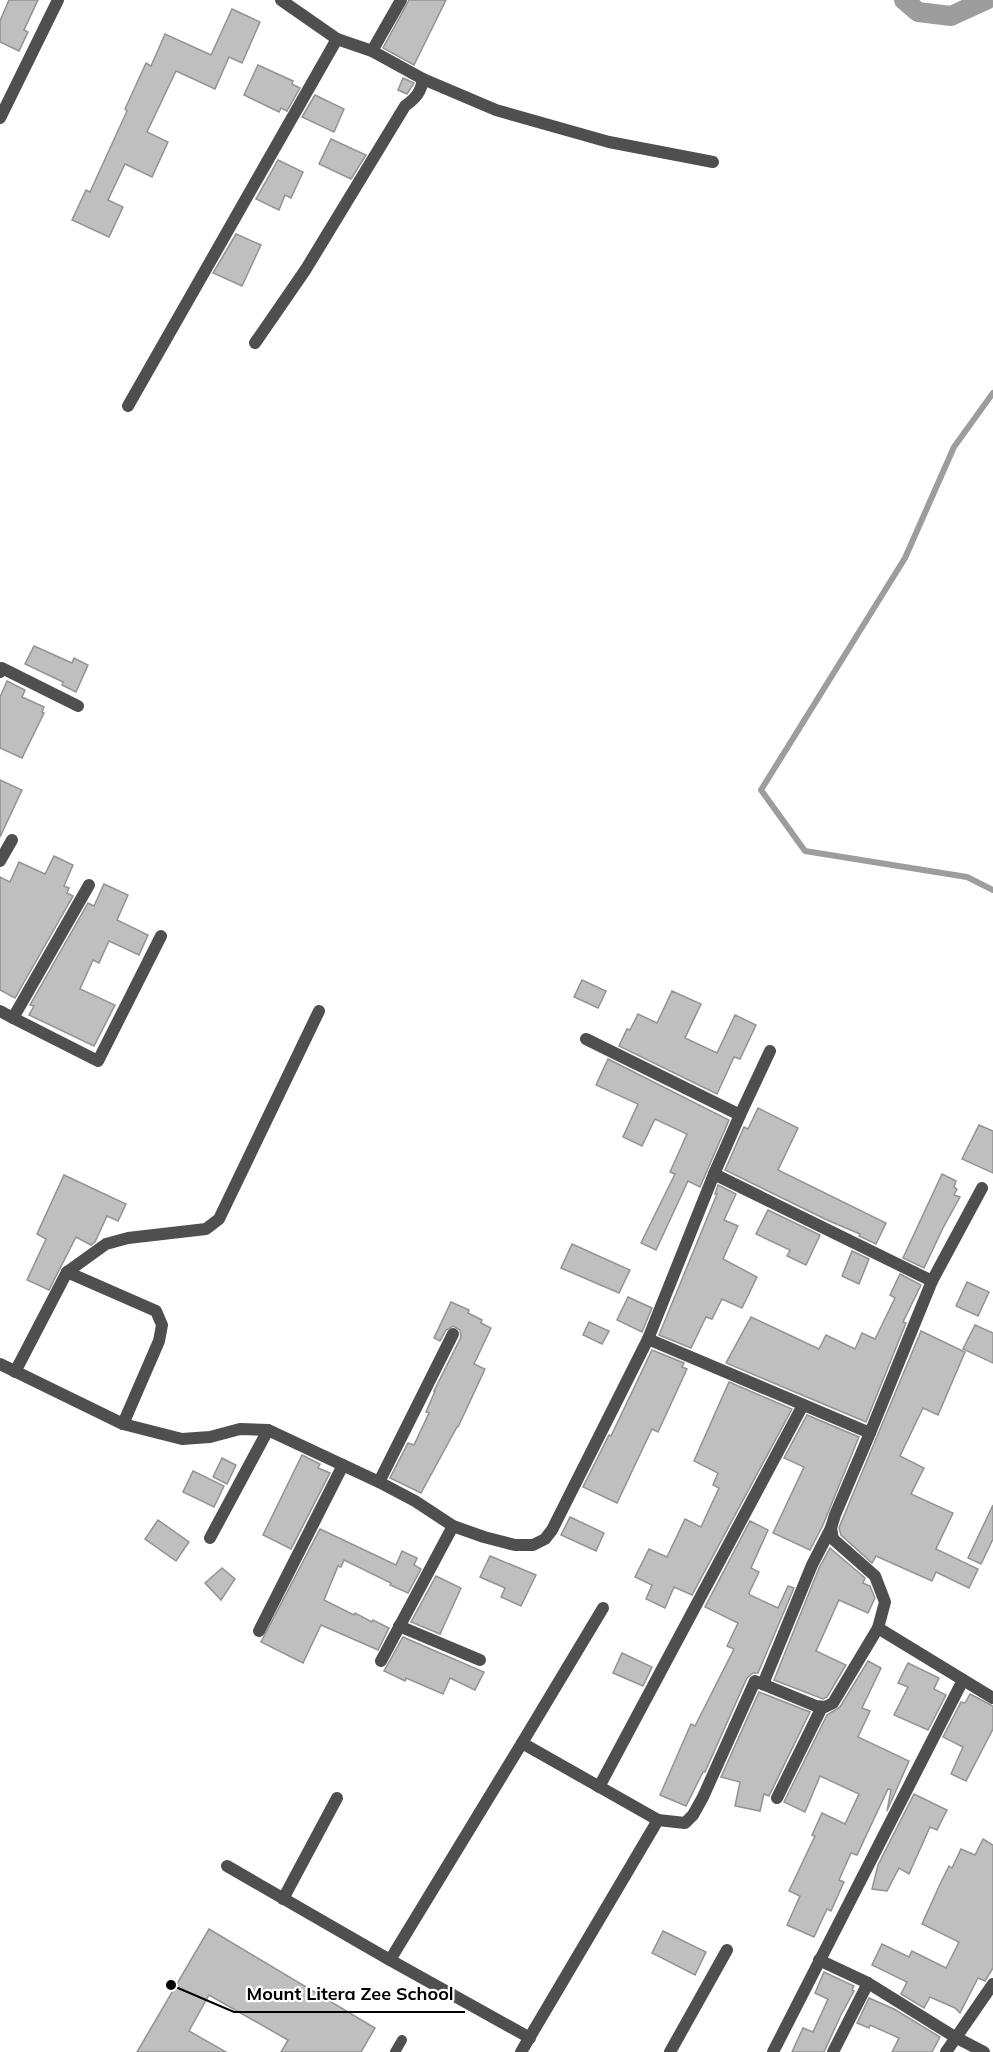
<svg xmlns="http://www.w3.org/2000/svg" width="993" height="2052" font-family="Mulish,sans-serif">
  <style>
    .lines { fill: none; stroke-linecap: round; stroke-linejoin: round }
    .stream { stroke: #9d9d9d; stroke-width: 6 }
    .canal { stroke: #9d9d9d; stroke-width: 20 }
    .building { fill: #bfbfbf; stroke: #939393; stroke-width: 1.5 }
    .lane { stroke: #4f4f4f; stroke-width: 10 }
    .street { stroke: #4f4f4f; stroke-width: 12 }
    .leader { fill: none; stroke: #000; stroke-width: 2 }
    .callout-dot { fill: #000; stroke: #fff; stroke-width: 2 }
    .callout-label { font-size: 18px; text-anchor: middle; font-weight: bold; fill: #000; stroke: #fff; stroke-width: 4.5; stroke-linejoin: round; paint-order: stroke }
  </style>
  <rect width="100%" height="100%" fill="#fff"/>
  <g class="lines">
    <path class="stream" d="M993,393l-39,54 -49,111 -144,232 44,61 162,26 26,13"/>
    <path class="canal" d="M904,0l14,12 33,4 35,-16"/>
  </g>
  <g class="building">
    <path d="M9,0h29l-14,30 4,2 -9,19 -19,-9v-21z"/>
    <path d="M409,0h37l-32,65 -31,-17z"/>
    <path d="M232,9l28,13 -18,41 -13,-6 -14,32 -39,-18 -29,61 21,10 -16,35 -27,-13 -17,36 15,7 -14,30 -37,-17 14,-30 4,2 37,-81 -2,-2 21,-46 5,3 14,-32 46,21z"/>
    <path d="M258,65l35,16 -1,3 8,4 -13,23 -6,-3 -2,4 -35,-17z"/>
    <path d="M403,78l11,5 -7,11 -9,-4z"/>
    <path d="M315,95l29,14 -10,23 -32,-15z"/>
    <path d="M331,139l35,16 -15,24 -32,-15z"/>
    <path d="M278,160l25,12 -12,26 -6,-3 -6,15 -23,-11z"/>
    <path d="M236,234l25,11 -19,41 -29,-13z"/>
    <path d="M34,646l38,17 2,-5 14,7 -12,27 -14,-7 1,-3 -38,-18z"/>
    <path d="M7,681l18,9 -3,7 22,10 -2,5 2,1 -22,45 -22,-10v-51z"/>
    <path d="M0,780l22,10 -22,47z"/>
    <path d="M54,856l19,9 -9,21 5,2 -2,5 6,3 -58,102 -15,-8v-113l10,5 9,-20 26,12z"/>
    <path d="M104,884l24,11 -11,25 31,15 -9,20 -30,-14 -10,22 -6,-3 -13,29 35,16 -21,41 -65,-31 5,-9 -4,-1 58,-102 6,3z"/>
    <path d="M582,980l24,11 -8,17 -24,-11z"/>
    <path d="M672,991l29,13 -16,34 32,15 18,-38 21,10 -16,34 -6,-2 -17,37 -98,-48 8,-17 3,1 8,-16 19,9z"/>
    <path d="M608,1059l121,61 -29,67 -12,-6 -32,69 -15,-7 34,-69 -5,-2 17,-38 -32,-15 -13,27 -19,-9 15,-33 -42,-19z"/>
    <path d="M758,1108l40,20 -20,42 108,53 -10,21 -17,-8 1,-2 -33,-14 -102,-50 19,-43 4,2z"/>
    <path d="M979,1125l14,6v42l-31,-14z"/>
    <path d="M942,1174l14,7 -2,6 3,2 -3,6 6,2 -17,31 -19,40 -21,-10z"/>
    <path d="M64,1175l62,29 -8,17 -11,-5 -12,26 -4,3 -15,-8 -27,53 -22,-10 19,-41 -9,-5z"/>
    <path d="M718,1185l18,9 -12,26 14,6 -15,33 34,18 -15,31 -20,-9 -10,20 -6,-2 -15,31 -32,-13 58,-141h-2z"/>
    <path d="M768,1210l52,25 -14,30 -19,-9 3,-6 -34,-16z"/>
    <path d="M572,1244l58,26 -11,23 -58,-25z"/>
    <path d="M852,1251l17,8 -10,25 -17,-8z"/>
    <path d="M900,1274l21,11 -18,37 3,1 -40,99 -140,-59 25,-46 68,32 7,-14 29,14 7,-16 13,6 20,-41 -5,-3z"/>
    <path d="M967,1282l22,10 -11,24 -22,-10z"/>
    <path d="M628,1297l24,11 -10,24 -25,-12z"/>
    <path d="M451,1302l18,8 -1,3 14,7 -1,3 10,5 -17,36 11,5 -27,58h-1l-36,66 -31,-15 18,-35 6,2 15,-32 -3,-1 9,-21h-1l27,-54 -1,-7 -7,-4 -7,4 -6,11 -6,-3z"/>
    <path d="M589,1322l20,9 -7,13 -19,-9z"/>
    <path d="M975,1325l18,8v30l-30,-14z"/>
    <path d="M921,1331l44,21 -27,63 -15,-7 -23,48 24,12 -13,26 42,19 -17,36 42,20 -9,19 -33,-16 -4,9 -56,-25 -4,7 -31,-28 -2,-7 4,-10z"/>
    <path d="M652,1350l32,13 -2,4 5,2 -29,63 -6,-3 -35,74 -34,-16 26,-52 2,1z"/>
    <path d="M729,1382l63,27 -100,186 -18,-8 -9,21 -19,-9 6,-14 -17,-8 14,-28 18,8 18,-38 16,8 18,-39 -6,-3 5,-12 -24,-12z"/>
    <path d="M807,1415l52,22 -36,88 -13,25 -37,-17 31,-66 -20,-9z"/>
    <path d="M302,1455l18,9 -2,4 12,5 -39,76 -28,-14z"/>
    <path d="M222,1458l14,7 -9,19 -14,-7z"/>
    <path d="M193,1471l31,15 -10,21 -31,-15z"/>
    <path d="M993,1505v34l-12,25 -13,-6z"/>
    <path d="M570,1517l34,16 -8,18 -35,-16z"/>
    <path d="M158,1520l31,22 -13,19 -31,-22z"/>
    <path d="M750,1521l18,9 -17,38 8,4 -10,21 1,2 28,13 10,-22 6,2 -36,85h-5l-6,5 -42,94h-2l-17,34 -26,-11 31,-71 4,2 39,-77 -7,-3 11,-23 -33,-16z"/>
    <path d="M320,1529l76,36 6,-14 15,7 -3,7 7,4 -13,24 -18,-8 1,-2 -47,-23 -3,7 -3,-1 -14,34 30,15 1,-2 17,9 1,-2 16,8 -11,22 -57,-25 -18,38 -42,-21z"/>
    <path d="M830,1548l35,30 -2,5 7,3 5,12 -7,15 -29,-13 -23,51 30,14 -19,32 -4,2 -49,-19 45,-112z"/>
    <path d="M490,1556l46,19 -15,31 -20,-9 4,-9 -25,-11z"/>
    <path d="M222,1568l13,11 -14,21 -16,-17z"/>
    <path d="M436,1576l25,12 -21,46 -29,-12z"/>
    <path d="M403,1637l81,35 -9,18 -25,-12 -7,16 -37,-16 -1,3 -21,-10z"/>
    <path d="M622,1653l30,14 -9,19 -30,-13z"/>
    <path d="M868,1661l13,7 -19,40 8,3 -12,26 51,24 -22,50 4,-21 -3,-1 -31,66 -6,-2 -12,27 5,2 -13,29 -4,-2 -13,28 -27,-12 13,-29 -11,-5 26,-55 -3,-1 10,-22 23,11 14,-30 -39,-18 -15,36 -21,-10 43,-87 13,-8z"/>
    <path d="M908,1663l31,15 -5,11 12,6 -18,35 -34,-15 14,-28 -10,-4z"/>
    <path d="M759,1692l51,20 -41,84 -5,-2 -4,17 -25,-5 5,-24 -19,-5z"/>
    <path d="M970,1694l23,12v23l-27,52 -15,-7 12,-27 -20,-10 18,-35 4,1z"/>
    <path d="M914,1794l33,16 -10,20 -7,-3 -21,47 -10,-6 -12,23 -15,-2 6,-24z"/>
    <path d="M983,1839l10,6v123l-8,13 -7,-3 -18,35 -5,-5 -25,-11 -6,11 -23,-14 6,-12 -35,-17 10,-21 27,13 3,-6 34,17 13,-26 -37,-18 19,-42 8,-16 3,2 9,-19 14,6z"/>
    <path d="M209,1929l166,99 -14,24h-80l7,-12 -79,-45 -20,36 37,21h-89z"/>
    <path d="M663,1931l43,21 -11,23 -43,-22z"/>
    <path d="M824,1972l30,14 -2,4 2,1 -13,24 -17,37h-32l11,-24 10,4 15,-33 -13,-6z"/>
    <path d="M869,1998l25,11 46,28 -8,15h-40l7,-14 -29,-13 -1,3 -12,-5z"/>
  </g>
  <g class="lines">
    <path class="lane" d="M395,2052l7,-12"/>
    <g class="street">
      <path d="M281,0l56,39 35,12 51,28 73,31 113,32 104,20"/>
      <path d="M372,51l29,-51"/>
      <path d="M0,118l58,-118"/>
      <path d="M255,343l51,-74 99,-163c11,-8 16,-14 18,-27"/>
      <path d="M128,406l209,-367"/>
      <path d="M0,672l2,-4 76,38"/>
      <path d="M0,861l12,-21"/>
      <path d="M0,1011l13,7 76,-133"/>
      <path d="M13,1018l85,43 63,-125"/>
      <path d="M586,1039l154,76 -26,59"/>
      <path d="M740,1115l30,-64"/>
      <path d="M67,1272l39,-28 22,-6 78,-9 13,-10 100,-208"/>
      <path d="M932,1281l50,-93"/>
      <path d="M648,1339l222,94"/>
      <path d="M0,1364l123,60 59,15 28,-2 30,-8 28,1 111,52 36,19 38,25 31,11 31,8h18l12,-6 7,-9 96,-191 66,-165 218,107 -62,152 -35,82 -4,13 2,11 42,37 10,26 -7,26 115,70"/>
      <path d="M15,1372l52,-100 89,39 6,14 -3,16 -36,83"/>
      <path d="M379,1482l74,-148"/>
      <path d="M210,1538l58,-108"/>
      <path d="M399,1626l81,34"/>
      <path d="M259,1631l84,-166"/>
      <path d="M381,1661l72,-135"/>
      <path d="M763,1684l49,-119 19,-37"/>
      <path d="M522,1743l81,-135"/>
      <path d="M599,1787l204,-382"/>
      <path d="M777,1798l45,-91"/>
      <path d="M227,1866l163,94"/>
      <path d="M283,1899l54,-101"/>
      <path d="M819,1960l49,23 87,54 29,15"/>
      <path d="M530,2038l-140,-78 132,-217 136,77"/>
      <path d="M521,2052l137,-232 27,3 8,-8 10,-18 52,-116 61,25 9,1 8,-4 45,-75"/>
      <path d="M670,2052l57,-102"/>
      <path d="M773,2052l190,-372"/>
      <path d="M833,2052l35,-69"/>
      <path d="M946,2052l47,-68"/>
    </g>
  </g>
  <path class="leader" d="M171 1985L234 2012H465"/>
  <circle class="callout-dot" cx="171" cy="1985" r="6"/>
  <g class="callout-label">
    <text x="350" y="2000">Mount Litera Zee School</text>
  </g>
</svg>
